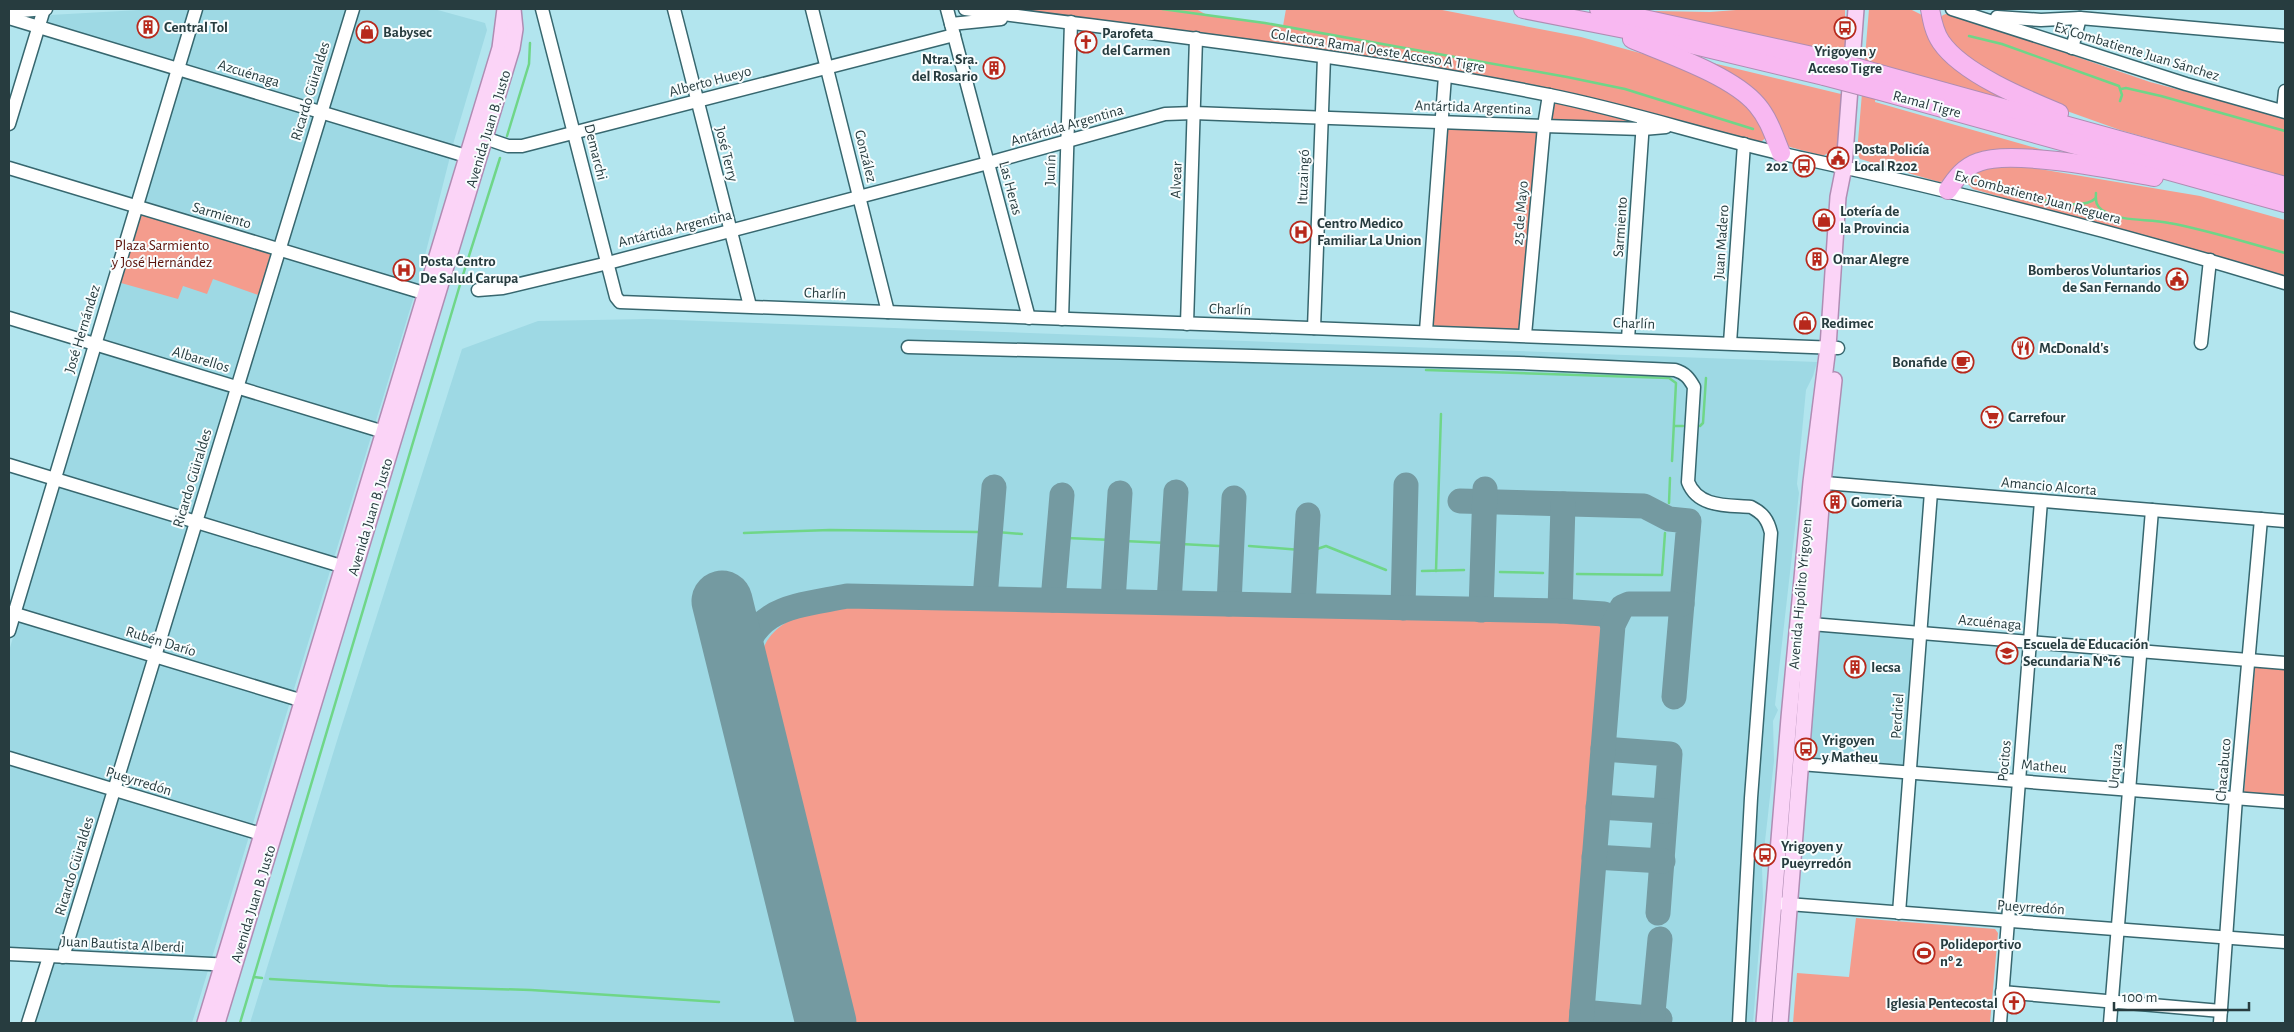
<svg xmlns="http://www.w3.org/2000/svg" width="2294" height="1032" font-family="'Alegreya Sans',sans-serif">
  <style>
    .built { fill: #9ed9e4 }
    .green { fill: #f49c8d }
    .lines { fill: none; stroke-linecap: round; stroke-linejoin: round }
    .stream { stroke: #6fd688; stroke-width: 2.5 }
    .taxiway { stroke: #749aa1; stroke-width: 25 }
    .runway { stroke: #749aa1; stroke-width: 61 }
    .minor-casing { stroke: #37676f; stroke-width: 15 }
    .major-casing { stroke: #af8db3; stroke-width: 18 }
    .highway-casing { stroke: #af8db3; stroke-width: 20 }
    .minor { stroke: #fff; stroke-width: 12 }
    .major { stroke: #fbd4f7; stroke-width: 15 }
    .highway { stroke: #f8b8f1; stroke-width: 18 }
    .highway-bridge-casing { stroke: #af8db3; stroke-width: 20; stroke-linecap: butt }
    .highway-bridge { stroke: #f8b8f1; stroke-width: 18 }
    .labels { text-anchor: middle; stroke-width: 4; stroke-linejoin: round; paint-order: stroke }
    .poi-label { font-size: 15px; font-weight: bold; fill: #273c3f; stroke: #f8fdfe; text-anchor: start }
    .street-label { font-size: 15px; fill: #273c3f; stroke: #f8fdfe }
    .park-label { font-size: 15px; fill: #5a110a; stroke: #f8fdfe }
  </style>
  <rect width="100%" height="100%" fill="#b2e5ee"/>
  <g class="built">
    <path d="M157,9h277l51,14 2,7 -33,111 -36,142 -226,740h-157l22,-73 -48,-2v-297l177,-586 -141,-42 5,-8z"/>
    <path d="M648,319l1169,43 -4,14 -7,14 -9,94 2,9 -24,212 3,5 -5,11 1,40 -12,107 1,29 -10,126h-1503l90,-292 122,-382 76,-28z"/>
    <path d="M1816,629l100,8 -9,131 -99,-8z"/>
  </g>
  <g class="green">
    <path d="M992,9h204l11,6 76,11 3,-17h151l144,28 70,19 49,18 44,26 24,36 -6,5 -7,2 -488,-99 -71,-12z"/>
    <path d="M1749,9h96v46l-193,-44 58,1z"/>
    <path d="M1869,9h41l12,6 87,84 -18,-3 -111,-31 -5,37 231,66 -99,-13 -61,26 -7,1 -79,-23 -3,-6z"/>
    <path d="M1949,13l201,69 135,36v59l-165,-47 -56,-20 -105,-54 -22,-35 6,-6z"/>
    <path d="M1692,58l153,37 -7,52 -15,9 -33,-9 -10,-8 -7,-17z"/>
    <path d="M1557,102l74,18v2l-76,-1 -5,-4 1,-9z"/>
    <path d="M1446,126l93,5 -19,199 -84,-2 -4,-5z"/>
    <path d="M1991,164l31,2 178,30 85,24v60l-312,-91 -6,-6 -1,-7z"/>
    <path d="M136,206l143,43 -15,48 -51,-18 -6,15 -24,-8 -5,13 -64,-18z"/>
    <path d="M868,604l730,20 5,9 -31,390h-725l-88,-357c5,-54 67,-59 109,-62z"/>
    <path d="M2255,665l30,3v129l-41,-3z"/>
    <path d="M1856,918l139,11 3,4 -8,90h-197l4,-50 52,4z"/>
  </g>
  <g class="lines">
    <g class="stream">
      <path d="M1162,9l103,14 302,54 58,12 128,40"/>
      <path d="M1969,36l33,8 117,42 3,9 -2,6"/>
      <path d="M2121,89l5,-1 35,8 124,35"/>
      <path d="M507,136l22,-72 1,-21"/>
      <path d="M2096,193c-1,7 0,13 6,17 21,13 45,8 67,13 39,7 78,20 116,30"/>
      <path d="M2017,194c20,3 63,19 79,4"/>
      <path d="M1426,370l243,8 7,5 -4,78"/>
      <path d="M1675,426h8"/>
      <path d="M1700,426l3,-3 3,-45"/>
      <path d="M1669,503l1,-25"/>
      <path d="M997,532l25,2"/>
      <path d="M744,533l86,-3 148,2"/>
      <path d="M1067,538l45,2"/>
      <path d="M1124,541l43,2"/>
      <path d="M1181,544l38,2"/>
      <path d="M1249,546l52,4"/>
      <path d="M1314,550l12,-4 60,24"/>
      <path d="M1422,571l42,-1"/>
      <path d="M1436,571l5,-157"/>
      <path d="M1500,572l43,1"/>
      <path d="M1577,574l85,1 3,-42"/>
      <path d="M254,977l8,1"/>
      <path d="M270,979l118,7 143,4 188,12"/>
      <path d="M240,1023l222,-745 38,-120"/>
    </g>
    <g class="taxiway">
      <path d="M1460,501l184,5 25,13 20,2 -15,176"/>
      <path d="M985,598l9,-111"/>
      <path d="M1053,600l9,-105"/>
      <path d="M1113,601l7,-108"/>
      <path d="M1169,602l7,-110"/>
      <path d="M1229,604l5,-106"/>
      <path d="M1303,605l5,-90"/>
      <path d="M1403,608l3,-123"/>
      <path d="M1481,610l4,-121"/>
      <path d="M1560,611l3,-107"/>
      <path d="M740,671c10,-65 53,-64 107,-75l713,15 44,3 4,2 5,9"/>
      <path d="M1603,749l67,5 -12,159"/>
      <path d="M1598,807l67,4"/>
      <path d="M1594,857l69,4"/>
      <path d="M1582,1012l78,7"/>
      <path d="M1581,1023l32,-398 9,-18 7,-3h53"/>
      <path d="M1652,1023l8,-84"/>
    </g>
    <path class="runway" d="M722,601l104,422"/>
    <g class="minor-casing">
      <g id="minor">
        <path d="M542,9l74,288 4,5 1218,46"/>
        <path d="M674,9l76,297"/>
        <path d="M812,9l76,303"/>
        <path d="M947,9l82,309"/>
        <path d="M965,9c195,26 391,47 584,86 86,17 170,46 257,64 161,35 321,76 479,124"/>
        <path d="M1952,9l234,75 99,28"/>
        <path d="M9,12l37,-3"/>
        <path d="M1997,17l44,3 39,-2 205,18"/>
        <path d="M9,18l467,141"/>
        <path d="M951,24l50,-5"/>
        <path d="M2072,48l8,-30"/>
        <path d="M2283,111l2,-20"/>
        <path d="M9,124l35,-115"/>
        <path d="M476,135l32,11h14l432,-111"/>
        <path d="M9,168l418,126"/>
        <path d="M478,290l25,-2 105,-25 380,-100 177,-49 29,-1 350,13 99,3 23,-2"/>
        <path d="M9,318l375,114"/>
        <path d="M1062,319l9,-297"/>
        <path d="M1187,324l9,-286"/>
        <path d="M1314,328l10,-271"/>
        <path d="M1426,331l19,-255"/>
        <path d="M1525,335l19,-209 5,-31"/>
        <path d="M1628,339l15,-217"/>
        <path d="M1730,343l14,-199"/>
        <path d="M2201,343l9,-83"/>
        <path d="M908,347l610,16 157,7c10,3 14,8 19,17l-6,95c10,26 40,23 63,25 12,6 17,13 20,26l-20,265 -12,225"/>
        <path d="M9,465l342,104"/>
        <path d="M1813,482l472,39"/>
        <path d="M9,612l294,89"/>
        <path d="M1811,624l474,39"/>
        <path d="M9,631l187,-622"/>
        <path d="M9,758l252,76"/>
        <path d="M1800,764l485,38"/>
        <path d="M1774,903l511,39"/>
        <path d="M1899,913l32,-421"/>
        <path d="M9,954l223,11"/>
        <path d="M63,957l290,-948"/>
        <path d="M2002,992l219,19"/>
        <path d="M28,1023l21,-66"/>
        <path d="M2000,1023l41,-522"/>
        <path d="M2110,1023l42,-513"/>
        <path d="M2220,1023l16,-225 25,-279"/>
      </g>
    </g>
    <g class="major-casing">
      <g id="major">
        <path d="M205,1023l295,-975 5,-39"/>
        <path d="M217,1023l295,-975 3,-19 -2,-20"/>
        <path d="M1764,1023l25,-305 22,-236 17,-135 10,-150 6,-30 12,-158"/>
        <path d="M1780,1023l43,-541 11,-102"/>
      </g>
    </g>
    <g class="highway-casing">
      <g id="highway">
        <path d="M1523,9l117,23 184,44"/>
        <path d="M1599,9l227,50"/>
        <path d="M1930,9c2,11 4,23 11,33 21,31 84,57 118,71"/>
        <path d="M1632,39c36,15 101,37 125,66 12,14 17,31 24,48"/>
        <path d="M1883,75l402,111"/>
        <path d="M1881,91l404,112"/>
        <path d="M1948,190c8,-12 16,-23 31,-28 33,-13 137,8 175,15"/>
      </g>
    </g>
    <use href="#minor" class="minor"/>
    <use href="#major" class="major"/>
    <use href="#highway" class="highway"/>
    <g class="highway-bridge-casing">
      <g id="highway-bridge">
        <path d="M1826,59l57,16"/>
        <path d="M1824,76l57,15"/>
      </g>
    </g>
    <use href="#highway-bridge" class="highway-bridge"/>
  </g>
  <defs>
    <g id="building-ring" transform="scale(1.125)"><circle r="9.5" fill="#f8fdfe" stroke="#b7291c" stroke-width="1.5"/><path d="M-4-6H4V6H1V3H-1V6H-4ZM-2.5-4.3h1.7v1.8h-1.7ZM.8-4.3h1.7v1.8H.8ZM-2.5-1h1.7V.8h-1.7ZM.8-1h1.7V.8H.8Z" fill="#b7291c"/></g>
    <g id="bus-ring" transform="scale(1.125)"><circle r="9.5" fill="#f8fdfe" stroke="#b7291c" stroke-width="1.5"/><path d="M-5-6H5V4H4V6H2V4H-2V6H-4V4H-5ZM-3.5-4V0h7V-4ZM-3.5 1.2v1.5H-2V1.2ZM2 1.2v1.5H3.5V1.2Z" fill="#b7291c"/></g>
    <g id="shop-ring" transform="scale(1.125)"><circle r="9.5" fill="#f8fdfe" stroke="#b7291c" stroke-width="1.5"/><path d="M-5-2.5h2.3a2.7 3.5 0 0 1 5.4 0H5L5.5 6h-11ZM-1.5-2.5h3a1.5 2.3 0 0 0-3 0Z" fill="#b7291c"/></g>
    <g id="church-ring" transform="scale(1.125)"><circle r="9.5" fill="#f8fdfe" stroke="#b7291c" stroke-width="1.5"/><path d="M-1.2-6h2.4v3.5h3.3v2.4h-3.3V6h-2.4V-.1h-3.3v-2.4h3.3Z" fill="#b7291c"/></g>
    <g id="civic-ring" transform="scale(1.125)"><circle r="9.5" fill="#f8fdfe" stroke="#b7291c" stroke-width="1.5"/><path d="M-.6-6.5H3V-4.5H.6V-3L4-1V1h2V6H-6V1h2V-1L-.6-3ZM-1.2 2.5V6h2.4V2.5Z" fill="#b7291c"/></g>
    <g id="hospital-ring" transform="scale(1.125)"><circle r="9.5" fill="#f8fdfe" stroke="#b7291c" stroke-width="1.5"/><path d="M-5-5h3v3.5h4V-5h3V5h-3V1.5h-4V5h-3Z" fill="#b7291c"/></g>
    <g id="restaurant-ring" transform="scale(1.125)"><circle r="9.5" fill="#f8fdfe" stroke="#b7291c" stroke-width="1.5"/><path d="M-5-6h1v4h1v-4h1v4h1v-4h1v5L-1.5 .5V6h-2V.5L-5-1ZM5-6V6H3V1.5H1.5Q1.5-4 5-6Z" fill="#b7291c"/></g>
    <g id="cafe-ring" transform="scale(1.125)"><circle r="9.5" fill="#f8fdfe" stroke="#b7291c" stroke-width="1.5"/><path d="M-5.5-4.5H6V0H3Q3 3.5 0 3.5H-2.5Q-5.5 3.5-5.5 0ZM3-3.2v2h1.7v-2ZM-6 4.5H4V6H-6Z" fill="#b7291c"/></g>
    <g id="supermarket-ring" transform="scale(1.125)"><circle r="9.5" fill="#f8fdfe" stroke="#b7291c" stroke-width="1.5"/><path d="M-6-5.5h2.5l.6 2H6L4.5 2H-2.5L-4.4-4H-6ZM-1.5 3.2a1.3 1.3 0 1 0 .1 0ZM3 3.2a1.3 1.3 0 1 0 .1 0Z" fill="#b7291c"/></g>
    <g id="school-ring" transform="scale(1.125)"><circle r="9.5" fill="#f8fdfe" stroke="#b7291c" stroke-width="1.5"/><path d="M0-5L7-2L0 1L-7-2ZM-4 1L0 2.5L4 1V4Q0 6-4 4Z" fill="#b7291c"/></g>
    <g id="stadium-ring" transform="scale(1.125)"><circle r="9.5" fill="#f8fdfe" stroke="#b7291c" stroke-width="1.5"/><path d="M0-5a6.5 5 0 1 0 0 10a6.5 5 0 1 0 0-10ZM-3.5-1.8h7v3.6h-7Z" fill="#b7291c"/></g>
  </defs>
  <g fill-rule="evenodd">
    <use href="#building-ring" x="148" y="27"/>
    <use href="#bus-ring" x="1845" y="28"/>
    <use href="#shop-ring" x="367" y="32"/>
    <use href="#church-ring" x="1086" y="42"/>
    <use href="#building-ring" x="994" y="68"/>
    <use href="#civic-ring" x="1838" y="158"/>
    <use href="#bus-ring" x="1804" y="166"/>
    <use href="#shop-ring" x="1824" y="220"/>
    <use href="#hospital-ring" x="1301" y="232"/>
    <use href="#building-ring" x="1817" y="259"/>
    <use href="#hospital-ring" x="404" y="270"/>
    <use href="#civic-ring" x="2177" y="279"/>
    <use href="#shop-ring" x="1805" y="323"/>
    <use href="#restaurant-ring" x="2023" y="348"/>
    <use href="#cafe-ring" x="1963" y="362"/>
    <use href="#supermarket-ring" x="1992" y="417"/>
    <use href="#building-ring" x="1835" y="502"/>
    <use href="#school-ring" x="2007" y="653"/>
    <use href="#building-ring" x="1855" y="667"/>
    <use href="#bus-ring" x="1806" y="749"/>
    <use href="#bus-ring" x="1765" y="855"/>
    <use href="#stadium-ring" x="1924" y="953"/>
    <use href="#church-ring" x="2014" y="1003"/>
  </g>
  <g class="labels">
    <g class="poi-label">
      <text x="164" y="32">Central Tol</text>
      <text x="383" y="37">Babysec</text>
      <text x="1102" y="38">Parofeta<tspan x="1102" dy="17">del Carmen</tspan></text>
      <text x="1845" y="56" text-anchor="middle">Yrigoyen y<tspan x="1845" dy="17">Acceso Tigre</tspan></text>
      <text x="978" y="64" text-anchor="end">Ntra. Sra.<tspan x="978" dy="17">del Rosario</tspan></text>
      <text x="1854" y="154">Posta Policía<tspan x="1854" dy="17">Local R202</tspan></text>
      <text x="1788" y="171" text-anchor="end">202</text>
      <text x="1840" y="216">Lotería de<tspan x="1840" dy="17">la Provincia</tspan></text>
      <text x="1317" y="228">Centro Medico<tspan x="1317" dy="17">Familiar La Union</tspan></text>
      <text x="1833" y="264">Omar Alegre</text>
      <text x="420" y="266">Posta Centro<tspan x="420" dy="17">De Salud Carupa</tspan></text>
      <text x="2161" y="275" text-anchor="end">Bomberos Voluntarios<tspan x="2161" dy="17">de San Fernando</tspan></text>
      <text x="1821" y="328">Redimec</text>
      <text x="2039" y="353">McDonald's</text>
      <text x="1947" y="367" text-anchor="end">Bonafide</text>
      <text x="2008" y="422">Carrefour</text>
      <text x="1851" y="507">Gomeria</text>
      <text x="2023" y="649">Escuela de Educación<tspan x="2023" dy="17">Secundaria Nº16</tspan></text>
      <text x="1871" y="672">Iecsa</text>
      <text x="1822" y="745">Yrigoyen<tspan x="1822" dy="17">y Matheu</tspan></text>
      <text x="1781" y="851">Yrigoyen y<tspan x="1781" dy="17">Pueyrredón</tspan></text>
      <text x="1940" y="949">Polideportivo<tspan x="1940" dy="17">nº 2</tspan></text>
      <text x="1998" y="1008" text-anchor="end">Iglesia Pentecostal</text>
    </g>
    <g class="street-label">
      <text transform="translate(1378 50) rotate(9)" y="5">Colectora Ramal Oeste Acceso A Tigre</text>
      <text transform="translate(2137 51) rotate(17)" y="5">Ex Combatiente Juan Sánchez</text>
      <text transform="translate(249 73) rotate(17)" y="5">Azcuénaga</text>
      <text transform="translate(710 81) rotate(-15)" y="5">Alberto Hueyo</text>
      <text transform="translate(310 91) rotate(-73)" y="5">Ricardo Güiraldes</text>
      <text transform="translate(1927 104) rotate(15)" y="5">Ramal Tigre</text>
      <text transform="translate(1473 107) rotate(2)" y="5">Antártida Argentina</text>
      <text transform="translate(1067 125) rotate(-16)" y="5">Antártida Argentina</text>
      <text transform="translate(488 129) rotate(-73)" y="5">Avenida Juan B. Justo</text>
      <text transform="translate(596 152) rotate(76)" y="5">Demarchi</text>
      <text transform="translate(727 154) rotate(76)" y="5">José Terry</text>
      <text transform="translate(866 156) rotate(76)" y="5">González</text>
      <text transform="translate(1050 170) rotate(-88)" y="5">Junín</text>
      <text transform="translate(1303 177) rotate(-88)" y="5">Ituzaingó</text>
      <text transform="translate(1176 180) rotate(-88)" y="5">Alvear</text>
      <text transform="translate(1011 188) rotate(75)" y="5">Las Heras</text>
      <text transform="translate(2038 197) rotate(15)" y="5">Ex Combatiente Juan Reguera</text>
      <text transform="translate(1520 213) rotate(-85)" y="5">25 de Mayo</text>
      <text transform="translate(222 215) rotate(17)" y="5">Sarmiento</text>
      <text transform="translate(1620 227) rotate(-86)" y="5">Sarmiento</text>
      <text transform="translate(675 228) rotate(-14)" y="5">Antártida Argentina</text>
      <text transform="translate(1721 242) rotate(-86)" y="5">Juan Madero</text>
      <text transform="translate(825 293) rotate(2)" y="5">Charlín</text>
      <text transform="translate(1230 309) rotate(2)" y="5">Charlín</text>
      <text transform="translate(1634 323) rotate(2)" y="5">Charlín</text>
      <text transform="translate(82 329) rotate(-73)" y="5">José Hernández</text>
      <text transform="translate(201 359) rotate(17)" y="5">Albarellos</text>
      <text transform="translate(192 478) rotate(-73)" y="5">Ricardo Güiraldes</text>
      <text transform="translate(2049 486) rotate(5)" y="5">Amancio Alcorta</text>
      <text transform="translate(370 517) rotate(-73)" y="5">Avenida Juan B. Justo</text>
      <text transform="translate(1800 594) rotate(-85)" y="5">Avenida Hipólito Yrigoyen</text>
      <text transform="translate(1990 622) rotate(5)" y="5">Azcuénaga</text>
      <text transform="translate(161 641) rotate(17)" y="5">Rubén Darío</text>
      <text transform="translate(1897 716) rotate(-86)" y="5">Perdriel</text>
      <text transform="translate(2004 761) rotate(-85)" y="5">Pocitos</text>
      <text transform="translate(2044 766) rotate(5)" y="5">Matheu</text>
      <text transform="translate(2115 766) rotate(-85)" y="5">Urquiza</text>
      <text transform="translate(2223 770) rotate(-85)" y="5">Chacabuco</text>
      <text transform="translate(139 781) rotate(17)" y="5">Pueyrredón</text>
      <text transform="translate(74 866) rotate(-73)" y="5">Ricardo Güiraldes</text>
      <text transform="translate(253 904) rotate(-73)" y="5">Avenida Juan B. Justo</text>
      <text transform="translate(2031 907) rotate(4)" y="5">Pueyrredón</text>
      <text transform="translate(123 944) rotate(3)" y="5">Juan Bautista Alberdi</text>
    </g>
    <g class="park-label">
      <text x="162" y="250">Plaza Sarmiento<tspan x="162" dy="17">y José Hernández</tspan></text>
    </g>
  </g>
  <rect width="2294" height="1032" fill="none" stroke="#273c3f" stroke-width="20"/>
  <path d="M2114 1002v8h135v-8" fill="none" stroke="#273c3f" stroke-width="2.5"/>
  <text x="2122" y="1002" font-size="15" fill="#273c3f" stroke="#f8fdfe" stroke-width="4" paint-order="stroke">100 m</text>
</svg>
